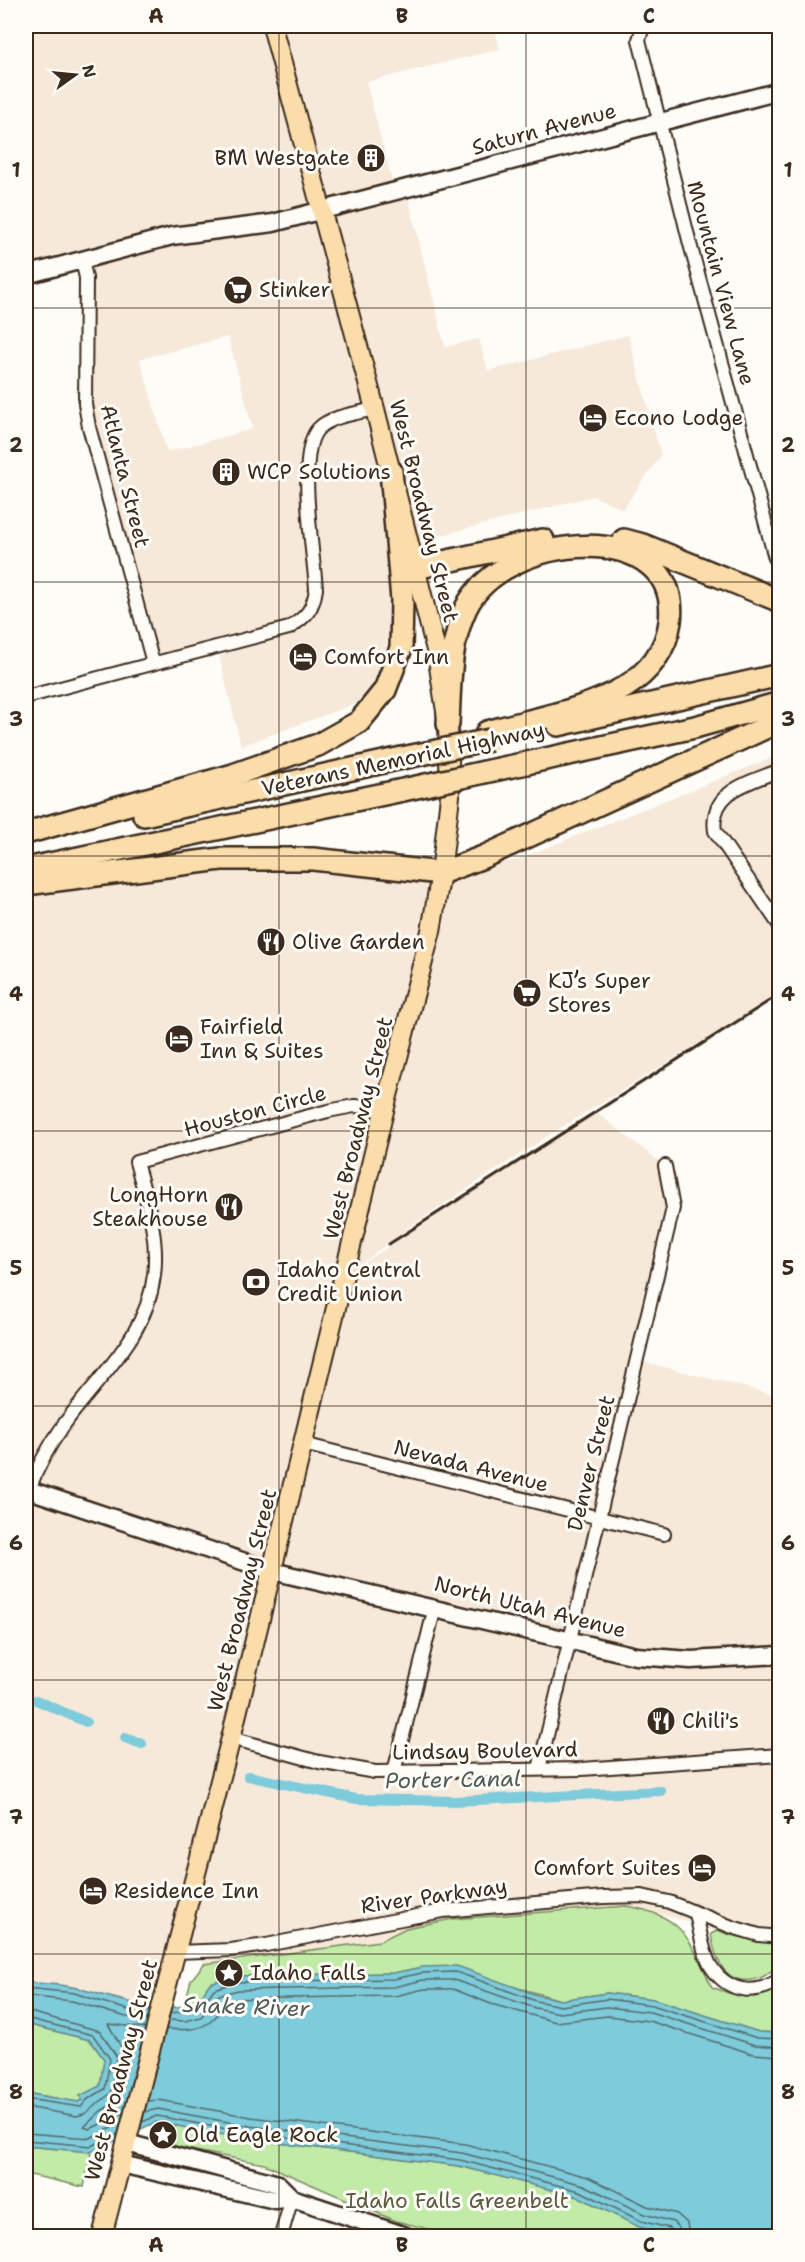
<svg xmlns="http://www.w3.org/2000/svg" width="805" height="2262" font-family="'Shantell Sans',sans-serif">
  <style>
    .built { fill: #f6e9da; fill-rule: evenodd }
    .green { fill: #c2eba7; stroke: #7e8a62; stroke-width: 1.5 }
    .water { fill: #7dcbdb; stroke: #638b8f; stroke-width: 1.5 }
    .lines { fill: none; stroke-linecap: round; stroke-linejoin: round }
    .shore { stroke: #556a6a; stroke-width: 1.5 }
    .canal { stroke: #7dcbdb; stroke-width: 10 }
    .street-casing { stroke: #3b2a1e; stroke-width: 16 }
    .secondary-casing { stroke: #3b2a1e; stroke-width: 21 }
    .primary-casing { stroke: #3b2a1e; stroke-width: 22 }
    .highway-casing { stroke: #3b2a1e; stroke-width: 26 }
    .street { stroke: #fdfcf7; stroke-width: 12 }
    .secondary { stroke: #fdfcf7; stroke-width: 16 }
    .primary { stroke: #faddab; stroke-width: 18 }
    .highway { stroke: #faddab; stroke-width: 21 }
    .rail { stroke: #3b2a1e; stroke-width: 3 }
    .highway-bridge-casing { stroke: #3b2a1e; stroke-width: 26; stroke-linecap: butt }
    .highway-bridge { stroke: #faddab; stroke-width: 21 }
    .grid { fill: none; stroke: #3b2a1e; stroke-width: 1.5; stroke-opacity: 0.55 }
    .labels { text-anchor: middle; stroke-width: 6; stroke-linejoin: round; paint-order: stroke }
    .street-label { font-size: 21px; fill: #3b2a1e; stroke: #fdfcf7 }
    .poi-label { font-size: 21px; fill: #3b2a1e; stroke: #fdfcf7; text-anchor: start }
    .park-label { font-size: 21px; fill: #5d5a40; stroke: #fdfcf7 }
    .water-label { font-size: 22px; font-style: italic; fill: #4f5a57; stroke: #fdfcf7 }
    .neatline { fill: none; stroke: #3b2a1e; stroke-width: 2 }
    .grid-label { font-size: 20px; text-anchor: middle; font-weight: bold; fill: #3b2a1e }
  </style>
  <rect width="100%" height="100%" fill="#fdfcf7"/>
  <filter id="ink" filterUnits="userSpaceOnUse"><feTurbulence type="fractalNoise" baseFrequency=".0167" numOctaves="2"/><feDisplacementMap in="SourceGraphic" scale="12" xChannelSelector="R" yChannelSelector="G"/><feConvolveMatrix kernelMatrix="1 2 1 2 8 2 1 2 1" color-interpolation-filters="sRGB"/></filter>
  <g filter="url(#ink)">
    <g class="built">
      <path d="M26,26h468l6,23 -134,33 29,110 11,-3 39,158 34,-8 9,32 140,-36 33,120 -38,54 -30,-13 -197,51 -12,123 -19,30 -124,46 -24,-99 -64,16 -64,-236 -7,-167 -56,15zM228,337l25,92 -86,23 -27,-93z"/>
      <path d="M779,755v239l-225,138 -145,95 -55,42 242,-157 69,54 8,42 -36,152 142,36v549l-50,-10 -80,-25 -243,18 -26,13 -176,23 -6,-12h-22l-9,31 -38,21 -54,-17 -49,-5v-1094l86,-16 354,-7 47,-4z"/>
    </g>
    <g class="green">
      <path d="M626,1906c58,9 63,33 86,81 28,11 40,15 67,-1l1,47 -21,-1 -106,-33 -46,-6 -46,7 -64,-18 -75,-15 -28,6 -158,3 -26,7 -14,21 -12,3 7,-27 13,-16 176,-23 26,-13 46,-9z"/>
      <path d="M718,1930l11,5 50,8v21c-5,4 -12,12 -19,14 -34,11 -45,-18 -49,-44z"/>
      <path d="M26,2024l64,16 14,19 -4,27 -20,10 2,4 -4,2 -52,-9z"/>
      <path d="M156,2122l91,17 212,27 120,31 60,30 39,9h-222l-60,-15 -132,-57 -100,-19z"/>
      <path d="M26,2146l65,6 -7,35 -58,-13z"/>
    </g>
    <path class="water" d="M457,1966l80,29 24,5 46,-7 46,6 106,33 20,1v203h-101l-39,-9 -60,-30 -120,-31 -212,-27 -91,-17 -65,30 -65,-6v-53l52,9 4,-2 -2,-4 20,-10 4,-27 -14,-19 -64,-16v-42c16,2 35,2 51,6 39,10 78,26 119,16l14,-21 26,-7 158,-3 28,-6z"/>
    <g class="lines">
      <g class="shore">
        <path d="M26,1988l48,5 54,17 21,1"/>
        <path d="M26,1996l46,5 54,16 21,2"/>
        <path d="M26,2011l74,20 17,26 -6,36 -25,20 -9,3 -51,-9"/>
        <path d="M171,2013l28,-3 15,-21 23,-7 157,-3 28,-6 34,-1 80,29 25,5 46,-7 45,6 105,33 23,1"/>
        <path d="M26,2018l67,17 17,24 -5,30 -17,10 -7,8 -55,-8"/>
        <path d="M169,2020l16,1 16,-4 18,-22 19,-5 156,-3 29,-7h31l81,28 25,5 47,-6 43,5 105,33 25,2"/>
        <path d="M167,2029c13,1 31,2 43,-7 15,-11 6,-17 29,-23l156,-3 29,-7h29l38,15 65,18 52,-6 41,5 104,33 27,2"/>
        <path d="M148,2101l11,-1 92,17 214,27 123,33 59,29 30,8 10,9 2,13"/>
        <path d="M145,2112l13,-3 92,17 212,27 122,32 60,29 29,8 6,6 1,8"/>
        <path d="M123,2113l-33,16 -6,-2 17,-16 15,-9 6,-12 4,-35 -18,-31 37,4"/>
        <path d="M142,2122l15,-6 91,17 212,27 120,31 61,30 28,7 4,8"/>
        <path d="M26,2133l64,5 30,-14"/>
        <path d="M26,2140l65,6 27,-12"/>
      </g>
      <g class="canal">
        <path d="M36,1700l50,22"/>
        <path d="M125,1738l17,6"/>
        <path d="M248,1776l108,23 99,2 206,-10"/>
      </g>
      <g class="street-casing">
        <g id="street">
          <path d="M643,26l-4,14 51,204 85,314 5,3"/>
          <path d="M82,260l4,18 -1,126 4,23 64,236"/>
          <path d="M26,697l263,-69c17,-11 24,-18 27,-39 -2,-33 -20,-137 2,-160 12,-13 40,-16 57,-20"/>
          <path d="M780,770c-31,13 -71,21 -65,61l65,95"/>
          <path d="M303,1444l361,90"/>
          <path d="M29,1490c8,-23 20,-44 34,-64 34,-49 84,-88 91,-151 5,-39 -8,-76 -18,-113l192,-51 26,-5 31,1"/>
          <path d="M231,1738l88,24 56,10 207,-3 198,-14"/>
          <path d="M539,1769l134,-561 -8,-42"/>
          <path d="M394,1772l41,-165"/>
          <path d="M696,1914c4,16 7,41 16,54 17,25 44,28 68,11"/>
          <path d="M175,1952l56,-2 35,-5 177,-34 161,-14 38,-1 27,6 63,25 27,8 21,2"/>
          <path d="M281,2236l11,-38"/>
        </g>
      </g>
      <g class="secondary-casing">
        <g id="secondary">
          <path d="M26,275l146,-39 101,-13 507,-132"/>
          <path d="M26,1489l246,82 364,85 55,4 89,-5"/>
          <path d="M127,2143l151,41 14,14"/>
          <path d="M121,2164l154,36 17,-2 114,38"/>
        </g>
      </g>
      <g class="primary-casing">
        <path id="primary" d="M102,2236l129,-498 154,-631 46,-176 10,-58 9,-77 -2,-72 -11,-70 -62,-245 -103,-383"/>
      </g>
      <g class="highway-casing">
        <g id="highway">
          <path d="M624,540l19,5 137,56"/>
          <path d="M416,568l127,-28"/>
          <path d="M448,724c2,-40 1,-80 18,-116 37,-77 217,-92 204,14 -4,28 -21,50 -45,65 -40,24 -93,32 -138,45"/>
          <path d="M558,725l222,-50"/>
          <path d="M489,771l206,-44 85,-24"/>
          <path d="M144,815l258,-57"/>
          <path d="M26,833l207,-58 85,-30 41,-23 26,-32 16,-42 1,-48 -11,-129"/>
          <path d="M26,869l377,-79"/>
          <path d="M26,884l195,-25h92l128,14 42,-16 297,-136"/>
        </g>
      </g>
      <use href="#street" class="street"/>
      <use href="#secondary" class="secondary"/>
      <use href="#primary" class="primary"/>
      <use href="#highway" class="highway"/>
      <path class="rail" d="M389,1244l391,-250"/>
      <g class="highway-bridge-casing">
        <g id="highway-bridge">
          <path d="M402,758l88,-18"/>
          <path d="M403,790l86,-19"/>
        </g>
      </g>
      <use href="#highway-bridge" class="highway-bridge"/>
    </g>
  </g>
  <path class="grid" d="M279,26v2210M526,26v2210M26,308h754M26,582h754M26,856h754M26,1131h754M26,1406h754M26,1680h754M26,1954h754"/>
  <defs>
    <g id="building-disc" transform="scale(1.5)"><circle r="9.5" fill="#3b2a1e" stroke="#fdfcf7"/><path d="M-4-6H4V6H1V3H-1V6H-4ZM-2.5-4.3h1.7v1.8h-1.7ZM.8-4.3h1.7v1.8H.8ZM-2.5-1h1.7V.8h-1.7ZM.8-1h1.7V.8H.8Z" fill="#fff"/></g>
    <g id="supermarket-disc" transform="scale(1.5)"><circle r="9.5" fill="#3b2a1e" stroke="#fdfcf7"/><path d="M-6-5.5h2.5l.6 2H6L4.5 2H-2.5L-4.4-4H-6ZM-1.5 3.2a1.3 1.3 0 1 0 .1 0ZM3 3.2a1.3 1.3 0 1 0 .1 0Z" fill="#fff"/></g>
    <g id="hotel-disc" transform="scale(1.5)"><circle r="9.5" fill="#3b2a1e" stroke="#fdfcf7"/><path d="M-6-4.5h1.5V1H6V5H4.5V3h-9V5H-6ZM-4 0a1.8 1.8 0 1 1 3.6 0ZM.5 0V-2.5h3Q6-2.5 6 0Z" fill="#fff"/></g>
    <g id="restaurant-disc" transform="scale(1.5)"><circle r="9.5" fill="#3b2a1e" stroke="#fdfcf7"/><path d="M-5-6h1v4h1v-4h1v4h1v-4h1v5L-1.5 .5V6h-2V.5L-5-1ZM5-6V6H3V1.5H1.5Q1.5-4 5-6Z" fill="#fff"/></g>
    <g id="bank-disc" transform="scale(1.5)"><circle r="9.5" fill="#3b2a1e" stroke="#fdfcf7"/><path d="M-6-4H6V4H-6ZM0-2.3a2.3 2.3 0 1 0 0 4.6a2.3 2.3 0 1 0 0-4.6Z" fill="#fff"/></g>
    <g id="sight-disc" transform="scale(1.5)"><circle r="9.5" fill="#3b2a1e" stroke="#fdfcf7"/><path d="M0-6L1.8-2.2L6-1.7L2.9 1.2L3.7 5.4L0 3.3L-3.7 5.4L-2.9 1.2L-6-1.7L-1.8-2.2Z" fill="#fff"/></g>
  </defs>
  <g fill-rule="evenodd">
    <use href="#building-disc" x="371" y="158"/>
    <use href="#supermarket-disc" x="238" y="290"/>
    <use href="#hotel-disc" x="593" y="418"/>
    <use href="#building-disc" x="226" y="472"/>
    <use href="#hotel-disc" x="303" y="657"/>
    <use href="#restaurant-disc" x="271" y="942"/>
    <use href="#supermarket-disc" x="527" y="993"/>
    <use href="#hotel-disc" x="179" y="1039"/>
    <use href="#restaurant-disc" x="229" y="1207"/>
    <use href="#bank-disc" x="256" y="1282"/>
    <use href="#restaurant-disc" x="661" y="1721"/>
    <use href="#hotel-disc" x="702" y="1868"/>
    <use href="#hotel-disc" x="93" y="1891"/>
    <use href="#sight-disc" x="229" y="1973"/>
    <use href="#sight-disc" x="163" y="2135"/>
  </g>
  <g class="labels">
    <g class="street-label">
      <text transform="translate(544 129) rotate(-15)" y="7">Saturn Avenue</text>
      <text transform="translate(721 283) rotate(75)" y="7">Mountain View Lane</text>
      <text transform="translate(125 476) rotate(76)" y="7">Atlanta Street</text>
      <text transform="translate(424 511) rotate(76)" y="7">West Broadway Street</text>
      <text transform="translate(403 759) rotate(-12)" y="7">Veterans Memorial Highway</text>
      <text transform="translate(255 1111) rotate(-15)" y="7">Houston Circle</text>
      <text transform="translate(358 1128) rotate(-76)" y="7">West Broadway Street</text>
      <text transform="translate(591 1463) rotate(-76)" y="7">Denver Street</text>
      <text transform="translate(471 1466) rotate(14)" y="7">Nevada Avenue</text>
      <text transform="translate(242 1600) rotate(-76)" y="7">West Broadway Street</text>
      <text transform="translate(530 1607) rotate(14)" y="7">North Utah Avenue</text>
      <text transform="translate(485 1751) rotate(-1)" y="7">Lindsay Boulevard</text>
      <text transform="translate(434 1896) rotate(-8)" y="7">River Parkway</text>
      <text transform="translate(121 2070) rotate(-75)" y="7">West Broadway Street</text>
    </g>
    <g class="poi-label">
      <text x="350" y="165" text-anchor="end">BM Westgate</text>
      <text x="259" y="297">Stinker</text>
      <text x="614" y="425">Econo Lodge</text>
      <text x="247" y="479">WCP Solutions</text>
      <text x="324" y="664">Comfort Inn</text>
      <text x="292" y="949">Olive Garden</text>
      <text x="548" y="988">KJ’s Super<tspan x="548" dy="24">Stores</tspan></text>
      <text x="200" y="1034">Fairfield<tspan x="200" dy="24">Inn &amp; Suites</tspan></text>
      <text x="208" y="1202" text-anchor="end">LongHorn<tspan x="208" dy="24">Steakhouse</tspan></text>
      <text x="277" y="1277">Idaho Central<tspan x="277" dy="24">Credit Union</tspan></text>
      <text x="682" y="1728">Chili's</text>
      <text x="681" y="1875" text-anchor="end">Comfort Suites</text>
      <text x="114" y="1898">Residence Inn</text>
      <text x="250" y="1980">Idaho Falls</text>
      <text x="184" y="2142">Old Eagle Rock</text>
    </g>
    <g class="park-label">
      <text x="457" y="2208">Idaho Falls Greenbelt</text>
    </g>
    <g class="water-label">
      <text transform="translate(453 1779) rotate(-1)" y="8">Porter Canal</text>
      <text transform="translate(246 2006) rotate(2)" y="8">Snake River</text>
    </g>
  </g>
  <rect width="805" height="2262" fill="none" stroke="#fdfcf7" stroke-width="66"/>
  <g transform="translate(75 75) rotate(75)" stroke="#fdfcf7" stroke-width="4.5" paint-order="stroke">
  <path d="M0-4.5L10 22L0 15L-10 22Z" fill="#3b2a1e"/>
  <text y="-9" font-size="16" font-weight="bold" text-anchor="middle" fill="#3b2a1e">N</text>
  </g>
  <rect x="33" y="33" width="739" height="2196" class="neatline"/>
  <g class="grid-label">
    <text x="156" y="23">A</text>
    <text x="402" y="23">B</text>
    <text x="649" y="23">C</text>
    <text x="16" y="177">1</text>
    <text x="788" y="177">1</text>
    <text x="16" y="452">2</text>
    <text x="788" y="452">2</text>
    <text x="16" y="726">3</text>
    <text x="788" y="726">3</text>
    <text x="16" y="1001">4</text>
    <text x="788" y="1001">4</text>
    <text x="16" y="1275">5</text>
    <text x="788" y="1275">5</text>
    <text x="16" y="1550">6</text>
    <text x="788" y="1550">6</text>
    <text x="16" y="1824">7</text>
    <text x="788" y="1824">7</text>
    <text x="16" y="2099">8</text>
    <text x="788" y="2099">8</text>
    <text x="156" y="2252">A</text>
    <text x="402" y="2252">B</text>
    <text x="649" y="2252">C</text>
  </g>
</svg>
